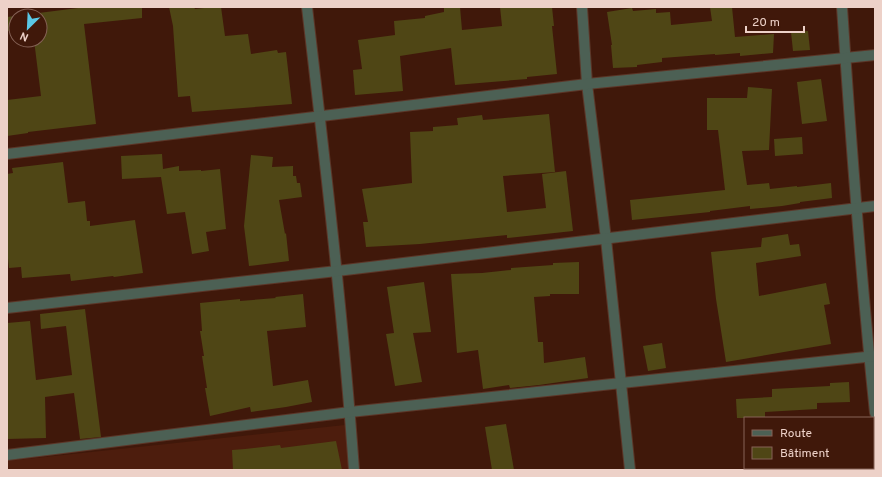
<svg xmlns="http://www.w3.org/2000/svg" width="882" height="477" font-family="Overpass,sans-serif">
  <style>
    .built { fill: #4d1d0d }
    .building { fill: #4f4615 }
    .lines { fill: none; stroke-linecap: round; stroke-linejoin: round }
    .minor-casing { stroke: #5c3628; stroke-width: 12 }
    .minor { stroke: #4c6054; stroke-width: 10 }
  </style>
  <rect width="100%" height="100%" fill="#40180a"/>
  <path class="built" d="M345,425l5,45h-343v-9z"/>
  <g class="building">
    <path d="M86,7h56v11l-58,6 12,100 -68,8v1l-21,3v-36l34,-4 -7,-56h6v-24h-24v14l-9,1v-14z"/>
    <path d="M169,7h25l1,2 18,-2h8l4,29 23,-2 3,20 26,-4 1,3 8,-1 6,52 -100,8 -2,-16 -12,1 -5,-71z"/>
    <path d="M444,7h16l2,23 40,-4 -2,-19h52l2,19h-2l5,48 -30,3v2l-72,6 -4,-37 -51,8 3,35 -48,4 -2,-25 9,-1 -4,-29 37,-5 -1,-14 31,-3v-2l19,-4z"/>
    <path d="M710,7h22l3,30 39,-3 -1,19 -33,3v-3l-25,2v-1l-53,4v4l-25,3v2l-24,1 -2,-23h1l-5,-33 25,-4 1,3 23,-2v4l14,-1 1,13 41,-4z"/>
    <path d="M808,31l2,19 -17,1 -2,-19z"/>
    <path d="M821,79l6,42 -25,3 -5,-42z"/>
    <path d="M748,87l24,2 -3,61 -27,1 5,34 22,-2 1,6 27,-3v1l34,-4 1,15 -32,4v1l-18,3 -32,3v-3l-40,5v1l-78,8 -2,-20 95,-10 -7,-60h-11v-32h40z"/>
    <path d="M549,114l6,58 -52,4 4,36 39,-4 -4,-34 24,-3 7,60 -66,7v-3l-87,9 -54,3 -3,-25h5l-6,-33 50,-6 -2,-51 23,-1v-4l25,-2 -1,-7 25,-3 1,5z"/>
    <path d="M802,137l1,17 -28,2 -1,-17z"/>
    <path d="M162,154l1,15 16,-3v5l22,-1v1l19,-2 6,60 -20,3 3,19 -17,3 -7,-42 -18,2 -6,-37 -39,2 -1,-23z"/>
    <path d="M251,155l22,2 -1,10 21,-1v10h3l1,7h3l2,14 -23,3 6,34 1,-1 3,28 -40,5 -5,-40z"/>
    <path d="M63,162l5,41 17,-2 2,20h3v5l45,-6 8,53 -29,4 -1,-1 -42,5 -1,-7 -48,4 -1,-11 -12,1 -2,-19v-75l6,-1 -1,-5z"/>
    <path d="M788,234l2,11 9,-1 2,12 -45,7 3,33 67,-13 4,21 -6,1 7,39 -105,18 -10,-63 -5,-47 50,-5 1,-9z"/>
    <path d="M579,262v32h-29v2l-16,1 4,45h5l1,21 41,-6 3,21 -49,7 -29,3 -1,-3 -26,4 -5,-39 -21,3 -6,-79 31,-1 29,-3v-2l42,-3v-2z"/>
    <path d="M424,282l7,50 -18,1 9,49 -27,4 -9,-52 8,-1 -7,-46z"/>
    <path d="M303,294l3,33 -39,4 6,55 35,-6 4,22 -26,5 -35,5 -1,-5 -40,9 -5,-28h2l-5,-32h2l-4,-25h2l-2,-28 40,-4v2l36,-3 -1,-1z"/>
    <path d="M85,309l16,128 -21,2 -6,-46 -29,4 1,41 -39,1v-116l23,-2 6,59 36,-5 -6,-49 -25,3 -1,-15z"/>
    <path d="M662,343l4,25 -18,3 -5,-25z"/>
    <path d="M849,382l1,20 -33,1v6l-52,3v6h-28l-1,-19 36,-2v-8l58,-3v-3z"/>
    <path d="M506,424l8,46h-22l-7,-43z"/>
    <path d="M336,441l6,29h-109l-1,-20 13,-1 35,-4 1,3z"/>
  </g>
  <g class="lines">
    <g class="minor-casing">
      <g id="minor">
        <path d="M307,7c18,154 36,308 47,463"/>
        <path d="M582,7l5,77 19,155 24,231"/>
        <path d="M842,7c9,136 19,271 33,406"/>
        <path d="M7,154l580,-70 288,-29"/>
        <path d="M7,308l330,-37 538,-65"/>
        <path d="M7,455l343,-43 525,-56"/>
      </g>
    </g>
    <use href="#minor" class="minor"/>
  </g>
  <rect width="882" height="477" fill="none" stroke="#edd1c8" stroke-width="16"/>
  <rect x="744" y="417" width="130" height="52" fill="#40180a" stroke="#856256"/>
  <rect x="752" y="430" width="20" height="6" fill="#4c6054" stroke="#856256"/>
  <text x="780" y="437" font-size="12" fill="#edd1c8">Route</text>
  <rect x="752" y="447" width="20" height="12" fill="#4f4615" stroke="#856256"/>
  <text x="780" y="457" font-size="12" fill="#edd1c8">Bâtiment</text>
  <g transform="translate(28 28) rotate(204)"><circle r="19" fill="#40180a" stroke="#856256"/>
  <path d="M0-3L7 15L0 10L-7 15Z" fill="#5ac8e6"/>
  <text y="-6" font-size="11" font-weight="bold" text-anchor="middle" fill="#edd1c8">N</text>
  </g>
  <path d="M746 26v6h58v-6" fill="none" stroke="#edd1c8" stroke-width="2"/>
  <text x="752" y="26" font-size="12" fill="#edd1c8" stroke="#40180a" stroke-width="3" paint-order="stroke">20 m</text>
</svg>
